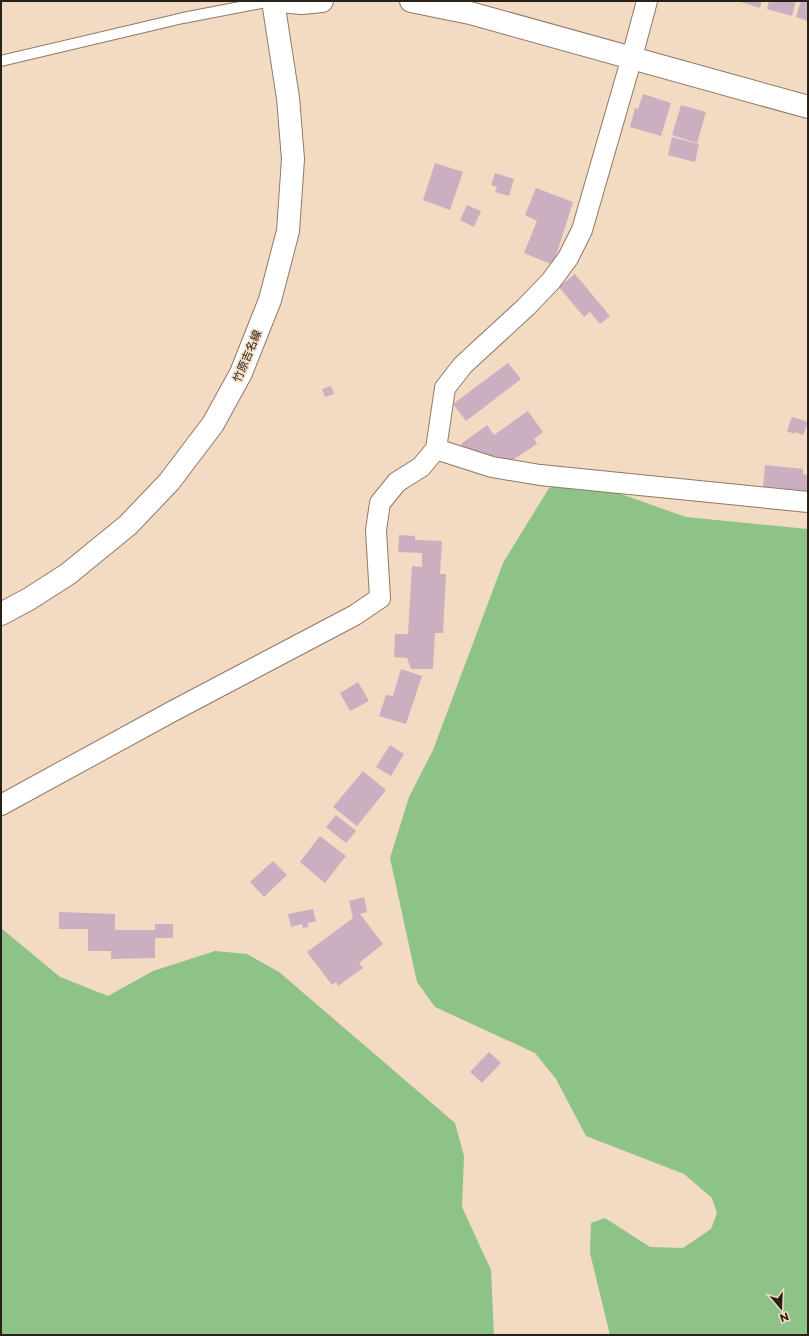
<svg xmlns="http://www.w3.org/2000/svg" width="809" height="1336" font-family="Montserrat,'Noto Sans JP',sans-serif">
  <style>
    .green { fill: #8dc386 }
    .building { fill: #cbafc1 }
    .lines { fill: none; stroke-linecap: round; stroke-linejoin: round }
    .lane-casing { stroke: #8f7965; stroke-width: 12 }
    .street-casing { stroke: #8f7965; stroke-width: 22 }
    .secondary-casing { stroke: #8f7965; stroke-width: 24 }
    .lane { stroke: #fff; stroke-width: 10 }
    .street { stroke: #fff; stroke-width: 20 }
    .secondary { stroke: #fff; stroke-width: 22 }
    .labels { text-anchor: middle; stroke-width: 3; stroke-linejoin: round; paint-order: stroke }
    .street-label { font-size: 11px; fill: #292018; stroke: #f2dac3 }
  </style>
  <rect width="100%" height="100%" fill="#f2dac3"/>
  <g class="green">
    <path d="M567,483l34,4 85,30 122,12v806h-198l-20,-82 1,-30 14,-5 45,29 33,1 28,-19 6,-16 -5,-15 -28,-24 -98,-38 -30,-57 -21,-26 -100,-46 -18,-25 -27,-124 19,-61 24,-47 70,-187 46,-75z"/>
    <path d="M1,928l59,49 48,19 45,-25 62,-20 32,3 32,18 176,151 9,33 -2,51 29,63 3,65h-493z"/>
  </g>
  <g class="building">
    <path d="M737,1h25l-2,7z"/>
    <path d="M769,1h27l-4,15 -25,-7z"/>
    <path d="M801,1h7v20l-12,-4z"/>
    <path d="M643,94l28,9 -10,33 -31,-9 5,-19 3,1z"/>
    <path d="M681,105l25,7 -9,31 -25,-8z"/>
    <path d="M672,137l27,7 -4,18 -27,-7z"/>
    <path d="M435,163l28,9 -13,38 -27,-10z"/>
    <path d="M495,173l19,6 -5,17 -14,-4 2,-5 -6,-2z"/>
    <path d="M536,188l37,14 -20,63 -29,-12 13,-32 -12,-6z"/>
    <path d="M467,205l14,6 -7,16 -14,-7z"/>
    <path d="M575,274l35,42 -10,8 -10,-12 -6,5 -25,-30z"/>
    <path d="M508,363l13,16 -55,42 -13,-17z"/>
    <path d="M331,386l3,8 -9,3 -3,-8z"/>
    <path d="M528,411l15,21 -9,7 3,5 -26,17 -13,-2 -3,-3 -5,3 -21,-4 -8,-11 26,-19 7,10z"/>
    <path d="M792,417l16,5 -5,13 -8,-3 -1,2 -7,-3z"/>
    <path d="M765,465l38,4v5l5,1v16l-45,-4z"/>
    <path d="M399,535l16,1v4l27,1 -2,33h6l-3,59h-8l-2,36h-22l-4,-11 -13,-1 1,-23h13l4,-68 10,1v-14l-24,-1z"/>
    <path d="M401,669l21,7 -16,48 -27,-8 7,-21 7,1z"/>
    <path d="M358,682l11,19 -19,10 -10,-18z"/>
    <path d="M390,745l14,9 -13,22 -15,-9z"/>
    <path d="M363,771l23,19 -29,36 -24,-19z"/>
    <path d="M336,815l20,16 -10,12 -20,-16z"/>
    <path d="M320,836l26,20 -21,27 -25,-21z"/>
    <path d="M273,861l14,14 -23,22 -14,-15z"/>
    <path d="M364,897l3,15 -7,2 23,30 -24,19 4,5 -25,18 -2,-4 -4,3 -25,-33 46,-34 -4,-17z"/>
    <path d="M313,909l3,12 -8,2v4l-5,1 -1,-4 -11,3 -3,-13z"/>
    <path d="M59,912l56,2v16h40v-6h18v14h-18v20l-44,1v-8h-23v-22h-29z"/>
    <path d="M489,1052l12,11 -19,20 -12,-11z"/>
  </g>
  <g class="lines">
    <g class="lane-casing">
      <path id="lane" d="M1,61l182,-43 88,-17"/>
    </g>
    <g class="street-casing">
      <g id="street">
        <path d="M436,449l56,18 48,8 268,27"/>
        <path d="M1,805l172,-94 182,-96 25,-17 -4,-68 4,-27 17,-21 24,-15 15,-18 9,-61 18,-23 63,-58 25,-26 17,-23 14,-28 50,-173 15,-56"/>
      </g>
    </g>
    <g class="secondary-casing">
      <g id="secondary">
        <path d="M278,1l24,2 20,-2"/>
        <path d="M411,1l59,12 338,94"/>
        <path d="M1,614l28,-15 39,-25 60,-49 41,-43 44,-58 28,-51 29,-73 18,-69 5,-72 -5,-61 -15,-97"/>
      </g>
    </g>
    <use href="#lane" class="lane"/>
    <use href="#street" class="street"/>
    <use href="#secondary" class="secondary"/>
  </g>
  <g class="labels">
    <g class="street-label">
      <text transform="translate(247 356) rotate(-67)" y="4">竹原吉名線</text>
    </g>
  </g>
  <rect width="809" height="1336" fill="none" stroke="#292018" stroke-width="4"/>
  <g transform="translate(781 1308) rotate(161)" stroke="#f2dac3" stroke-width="3" paint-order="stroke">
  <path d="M0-3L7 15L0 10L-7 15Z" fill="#292018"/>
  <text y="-6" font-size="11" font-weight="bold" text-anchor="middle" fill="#292018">N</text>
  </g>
</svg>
